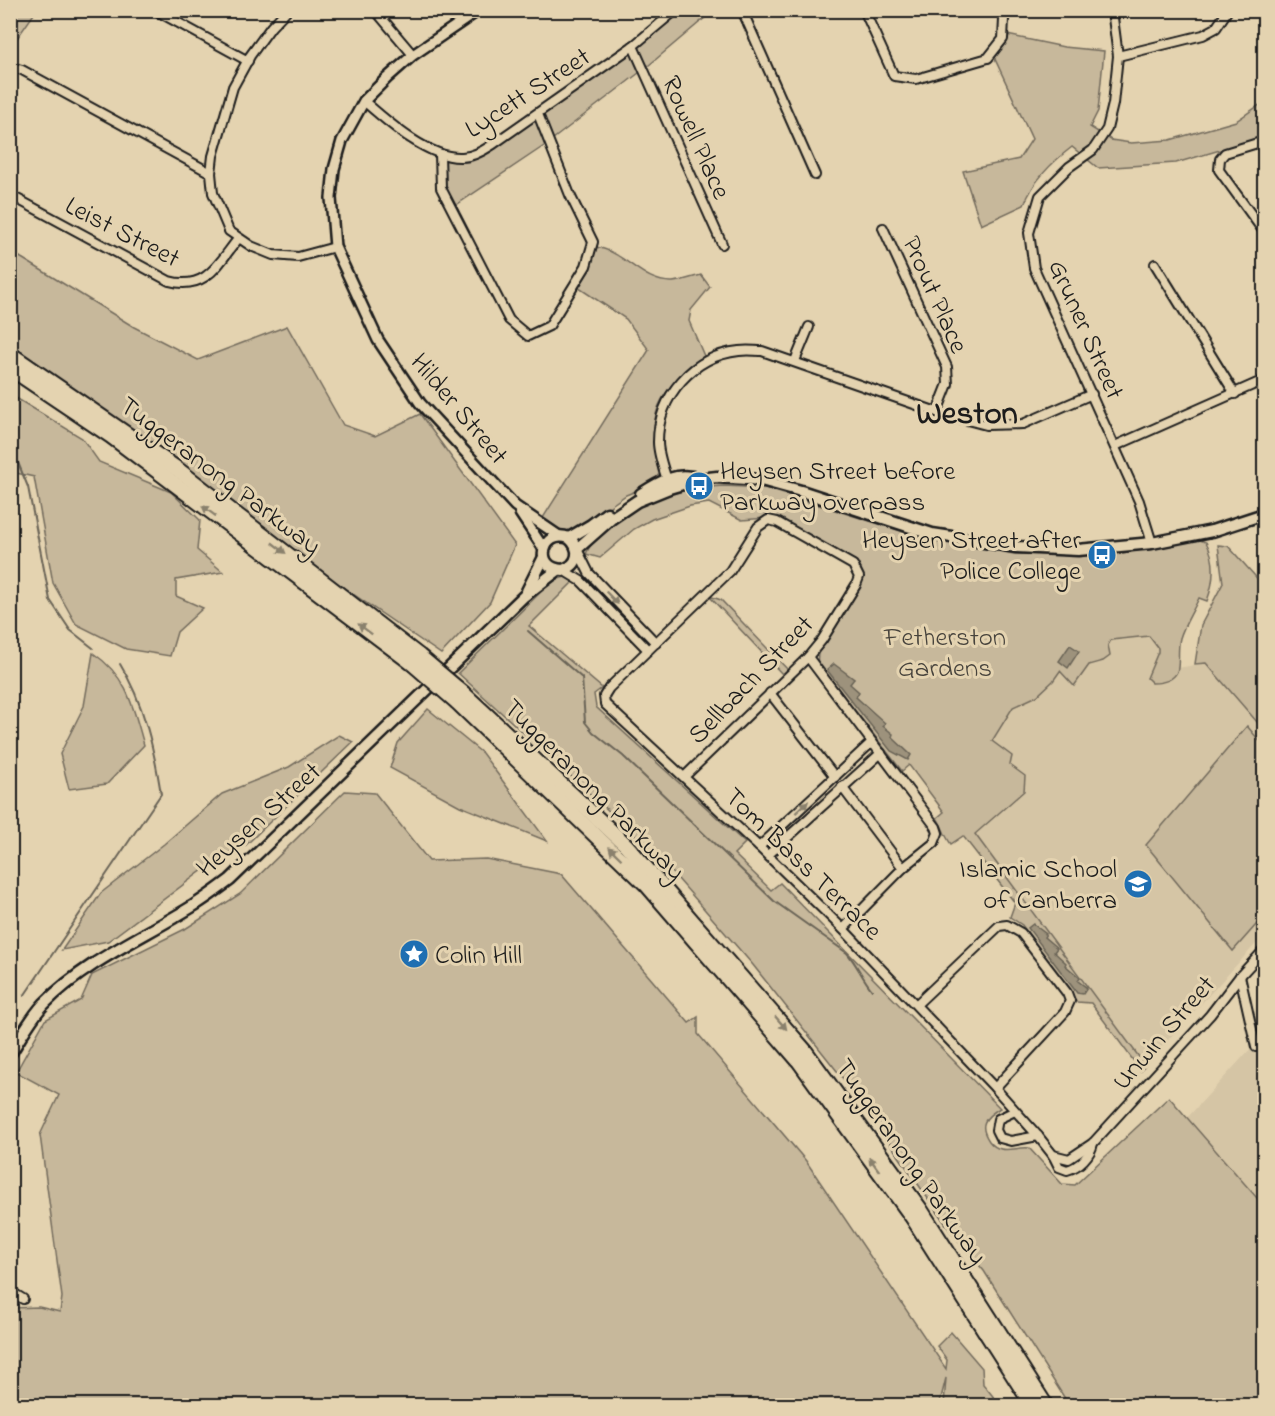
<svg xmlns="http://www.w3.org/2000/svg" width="1275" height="1416" font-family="'Indie Flower',sans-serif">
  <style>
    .built { fill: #d5c5a5 }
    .green { fill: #c7b89b; stroke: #726a5c; stroke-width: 1.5 }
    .water { fill: #9d927c; stroke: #696356; stroke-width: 1.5 }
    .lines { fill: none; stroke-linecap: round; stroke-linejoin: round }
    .stream { stroke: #696356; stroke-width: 2 }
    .minor-casing { stroke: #1c1c1c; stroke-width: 12 }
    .tertiary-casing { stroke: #1c1c1c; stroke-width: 14 }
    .secondary-casing { stroke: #1c1c1c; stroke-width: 15 }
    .motorway-casing { stroke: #1c1c1c; stroke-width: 18 }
    .minor { stroke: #e4d3b0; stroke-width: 8 }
    .tertiary { stroke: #e4d3b0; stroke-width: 9 }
    .secondary { stroke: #e4d3b0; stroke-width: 10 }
    .motorway { stroke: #e4d3b0; stroke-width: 14 }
    .motorway-bridge-casing { stroke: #1c1c1c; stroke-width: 18; stroke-linecap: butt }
    .motorway-bridge { stroke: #e4d3b0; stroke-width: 14 }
    .oneway { fill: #8a816d }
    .labels { text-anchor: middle; stroke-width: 6; stroke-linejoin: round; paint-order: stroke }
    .street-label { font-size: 27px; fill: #1c1c1c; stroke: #e4d3b0 }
    .poi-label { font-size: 27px; fill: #1c1c1c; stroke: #e4d3b0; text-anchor: start }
    .park-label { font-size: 27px; fill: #47433c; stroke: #e4d3b0 }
    .district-label { font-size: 33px; font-weight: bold; fill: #1c1c1c; stroke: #e4d3b0 }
  </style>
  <rect width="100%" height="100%" fill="#e4d3b0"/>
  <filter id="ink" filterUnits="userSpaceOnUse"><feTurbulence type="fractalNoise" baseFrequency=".0167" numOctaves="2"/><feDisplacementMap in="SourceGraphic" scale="12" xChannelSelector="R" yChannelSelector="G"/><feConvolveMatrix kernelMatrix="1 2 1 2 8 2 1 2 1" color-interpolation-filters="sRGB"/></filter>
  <g filter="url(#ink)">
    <g class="built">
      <path d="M1145,635l4,1 9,12v4l-11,26 29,-3 2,-7 28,-5 58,67v205l-119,130 -170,-231 49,-43 -14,-26 2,-9 -20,-15 21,-34 24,-11 16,-15 7,-11 14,16 15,-21 14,-4 6,-20 2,-1 28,-2z"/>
      <path d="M1264,1034v172l-77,-88z"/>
    </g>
    <g class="green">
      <path d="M11,10l25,1 -25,36 -1,-36z"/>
      <path d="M678,11h35l-65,55 -104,80 -91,61 -9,-22 -1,-27 24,2z"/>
      <path d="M1007,35l57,12 40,4 -6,60 -8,16 21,13 20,3 39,-3 66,-19 28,-19v35l-88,26 -78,5 -26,-21c-21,16 -38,33 -48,58l-43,20 -18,-54 56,-12 13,-20 -38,-82z"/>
      <path d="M596,247c30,5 46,36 77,35 9,-1 20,-5 28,-7l9,12 -19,23 -2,11 15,35c-47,34 -59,61 -45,118l-4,6 -9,7 -20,8 -26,18 -21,22 -24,-1 -14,-13 108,-171 -23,-31 -50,-33 13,-18z"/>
      <path d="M10,251l124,76 64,33 89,-34 56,99 32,11 45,-22 95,131 -25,57 -49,52 -189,-129 -241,-174z"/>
      <path d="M11,395l71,43 17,24 72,30 29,28 -3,30 26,22 -47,8v16l27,12 -26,24 -7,24 -44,-7 -50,-25 -23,-41 -19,-106 -23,-5z"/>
      <path d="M724,486l41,2 146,46 103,20 53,1 50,-1 83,-14 6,2c10,18 8,40 1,59l-8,-3c-6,13 -15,27 -19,40 -3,11 0,27 -3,34 -5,10 -16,11 -25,11l-5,-5 11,-26v-4l-9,-12 -38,4 -3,5 2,11 -7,5 -14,4 -15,21 -14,-15 -7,10 -16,15 -24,11 -21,34 20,15 -2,9 15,11 -1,15 -49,43 170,231 -4,6 -50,-68 -14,-1 -55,-77 -12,-8 5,-14 -52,-67 -12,8c-7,-9 -8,-17 -14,-26l7,-6 -35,-47 -7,6 -84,-108c-6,-25 45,-62 43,-94l-7,-8 -74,-41 -14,-2 -24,2 -33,-17 -19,3 -38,13 -18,10 -34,29 -14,-4c14,-33 72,-59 105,-65 11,-2 22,-2 33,-3z"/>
      <path d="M1218,545l10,1 36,40v144l-58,-67 -11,1 6,-39 22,-42z"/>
      <path d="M565,577l9,4 -45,45 73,62 -8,6 2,13 149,136 -11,11 37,36 9,-7 220,225c-15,9 -22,17 -11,33 3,4 7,7 12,8 8,2 19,-2 28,-1l33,36 13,1 94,-88 95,109v199h-195l-85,-134 -35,-42 -89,-129 -107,-135 -95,-109 -200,-183 94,-92z"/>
      <path d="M709,596l12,4 67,70 -5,5z"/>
      <path d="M93,653c35,24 40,54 51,92l-37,39 -38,5 -9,-35 24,-48z"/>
      <path d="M428,709l54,44 65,88 -87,-35 -70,-38 8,-25z"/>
      <path d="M1247,726l17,20v170l-31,35 -87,-106z"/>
      <path d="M339,735l14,7 -107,103 -27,13 -111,83 -46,9 39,-57 63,-49 58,-50 67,-27z"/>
      <path d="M345,791l30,2 54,68 57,-2 75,15 128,149 9,-6v17l108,127 140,208 1,-9 -10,-14 14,-14 31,36 1,16 17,21h-56l2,-27 -7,28 -928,-1v-97l28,-1 21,5 2,-15 -22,-162 19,-40 -43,-23 29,-52 36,-20 11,-25 93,-46 55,-35z"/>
    </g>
    <g class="water">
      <path d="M1070,645l9,6 -11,17 -9,-7z"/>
      <path d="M834,664l20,15 -4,5 9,8 -3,5 29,26 -2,3 10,8 -1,3 19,18 -3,5 -17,-9 -64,-81z"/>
      <path d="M1033,924l13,10 -2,3 13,11 -3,4 12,11 -1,2 15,13 -2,3 9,7 -4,6 -6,-1 -49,-65z"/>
    </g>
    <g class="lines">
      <g class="stream">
        <path d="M10,443l18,44 22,113 20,30 23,18"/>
        <path d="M528,631l54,47 3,44 8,10 30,24 151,145 73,52c10,11 15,25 25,37"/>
        <path d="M24,996l137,-202c-7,-45 -17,-91 -41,-130"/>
      </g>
      <g class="minor-casing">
        <g id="minor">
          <path d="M155,10l93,51"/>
          <path d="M287,10l-16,17 -21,29 -17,31 -20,69 -2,17 2,20 16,38 22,15 22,9 25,2 37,-10"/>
          <path d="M375,10l38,45"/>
          <path d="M742,10l73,165"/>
          <path d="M864,10l30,66 22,3 72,-21 15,-19 1,-20 -4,-9"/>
          <path d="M1112,10l6,46 -5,48 -6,25 -14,21 -24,17 -29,29 -11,37 5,35 105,233 13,42"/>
          <path d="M633,46l89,198"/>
          <path d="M1118,56l85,-21 13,-7 12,-18"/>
          <path d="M10,67l12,3 189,103"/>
          <path d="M364,101c24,21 65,58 98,56 11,0 21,-6 30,-12l141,-99 43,-36"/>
          <path d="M1264,141l-39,12 -5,6 -1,11 45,62"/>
          <path d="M440,154l1,34 68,132 19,16 21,-10 37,-60 7,-24 -23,-47 -32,-81"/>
          <path d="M10,195l159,86c37,10 49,-17 69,-42"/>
          <path d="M883,228l64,139 1,17 -11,28"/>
          <path d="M1155,264l80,130"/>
          <path d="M795,361l14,-34"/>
          <path d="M1115,446l149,-66"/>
          <path d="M668,483c-4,-13 -10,-28 -10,-41 0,-46 35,-86 81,-91 8,-1 16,0 23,0l175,61 49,13 37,-1 69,-30"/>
          <path d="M578,551l11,22 67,70"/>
          <path d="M563,570l18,11 67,69"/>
          <path d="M808,657l128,170 2,6 -4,10 -31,25 -60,61"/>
          <path d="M770,693l65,84"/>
          <path d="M684,777l124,-120 14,-17 34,-55 3,-8 -6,-12 -76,-43 -9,-2 -10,7 -28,44 -121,117 -5,8 1,8 154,143 84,82 152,159 43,48 15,19 6,12 8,3c12,-3 24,-15 26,-27"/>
          <path d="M842,787l61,81"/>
          <path d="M759,847l113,-105"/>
          <path d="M768,855l113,-102"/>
          <path d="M1240,976l16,71"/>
          <path d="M917,1004l82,-78 8,-1 14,8 46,60 3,8 -5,11 -70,76"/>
          <path d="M1015,1111l-17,8 -2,11 4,8 11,3 27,-5"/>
          <path d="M1053,1155l16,4 24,-16 117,-128 30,-39 24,-26"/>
          <path d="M10,1291l13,8"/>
        </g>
      </g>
      <g class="tertiary-casing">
        <g id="tertiary">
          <path d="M479,10l-66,45 -26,23 -23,23 -22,40 -8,28 -3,29 4,49 43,93 42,63 95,103 44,30"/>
          <path d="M520,513l24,36"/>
        </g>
      </g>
      <g class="secondary-casing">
        <g id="secondary">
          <path d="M641,494c18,-12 37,-23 58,-15"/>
          <path d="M569,538c13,11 10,27 -6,32 -31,-1 -21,-42 6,-32l22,-13 16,-12"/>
          <path d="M577,549l35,-31 25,-17 32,-13 31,-9 17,-2 44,3 40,11 131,43 85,13 61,3 74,-7 60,-12 52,-17"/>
          <path d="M527,591l17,-34"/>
          <path d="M10,1054c11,-17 20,-35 34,-50 42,-43 98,-66 149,-98 13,-8 25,-17 37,-26l294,-284 34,-26"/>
        </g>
      </g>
      <g class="motorway-casing">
        <g id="motorway">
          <path d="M10,354l167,115 242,187"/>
          <path d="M10,368l101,68 301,227"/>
          <path d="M464,694l162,151 179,206 115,158 126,197"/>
          <path d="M457,702l190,183 152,176 114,157 120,188"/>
        </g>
      </g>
      <use href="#minor" class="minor"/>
      <use href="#tertiary" class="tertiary"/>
      <use href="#secondary" class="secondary"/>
      <use href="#motorway" class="motorway"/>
      <g class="motorway-bridge-casing">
        <g id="motorway-bridge">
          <path d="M419,656l45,38"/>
          <path d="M412,663l45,39"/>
        </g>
      </g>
      <use href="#motorway-bridge" class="motorway-bridge"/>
    </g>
    <defs><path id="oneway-solid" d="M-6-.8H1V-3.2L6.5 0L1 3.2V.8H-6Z" transform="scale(1.5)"/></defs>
    <g class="oneway">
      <use href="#oneway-solid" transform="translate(209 511) rotate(-143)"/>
      <use href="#oneway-solid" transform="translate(279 548) rotate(38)"/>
      <use href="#oneway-solid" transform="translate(612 598) rotate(46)"/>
      <use href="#oneway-solid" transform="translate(365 629) rotate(-143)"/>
      <use href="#oneway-solid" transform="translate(802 807) rotate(-43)"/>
      <use href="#oneway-solid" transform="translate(615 853) rotate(-136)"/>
      <use href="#oneway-solid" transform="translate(781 1023) rotate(49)"/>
      <use href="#oneway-solid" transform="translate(874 1164) rotate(-126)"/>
    </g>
  </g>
  <defs>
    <g id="bus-disc" transform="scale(1.5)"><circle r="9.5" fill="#1f6fb2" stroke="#e4d3b0"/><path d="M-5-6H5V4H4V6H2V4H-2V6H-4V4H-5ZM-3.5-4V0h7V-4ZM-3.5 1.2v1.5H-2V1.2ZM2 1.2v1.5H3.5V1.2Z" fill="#fff"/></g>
    <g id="school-disc" transform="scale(1.5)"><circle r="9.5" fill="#1f6fb2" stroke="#e4d3b0"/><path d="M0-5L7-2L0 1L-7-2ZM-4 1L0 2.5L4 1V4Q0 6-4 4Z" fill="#fff"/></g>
    <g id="sight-disc" transform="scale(1.5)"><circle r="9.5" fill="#1f6fb2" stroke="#e4d3b0"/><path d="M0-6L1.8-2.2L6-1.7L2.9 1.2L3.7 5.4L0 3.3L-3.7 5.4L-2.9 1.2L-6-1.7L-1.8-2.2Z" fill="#fff"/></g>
  </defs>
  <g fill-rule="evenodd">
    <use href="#bus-disc" x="699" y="486"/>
    <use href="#bus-disc" x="1102" y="555"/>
    <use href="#school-disc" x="1138" y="884"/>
    <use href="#sight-disc" x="414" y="954"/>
  </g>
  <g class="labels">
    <g class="street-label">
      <text transform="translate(527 92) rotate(-33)" y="9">Lycett Street</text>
      <text transform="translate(697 137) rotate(66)" y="9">Rowell Place</text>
      <text transform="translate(123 231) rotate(27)" y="9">Leist Street</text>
      <text transform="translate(936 294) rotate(66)" y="9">Prout Place</text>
      <text transform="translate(1087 329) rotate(66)" y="9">Gruner Street</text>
      <text transform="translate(460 408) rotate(50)" y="9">Hilder Street</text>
      <text transform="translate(221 475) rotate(37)" y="9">Tuggeranong Parkway</text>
      <text transform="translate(750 679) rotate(-46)" y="9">Sellbach Street</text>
      <text transform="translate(595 789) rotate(45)" y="9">Tuggeranong Parkway</text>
      <text transform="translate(258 819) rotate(-42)" y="9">Heysen Street</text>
      <text transform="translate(804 863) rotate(44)" y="9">Tom Bass Terrace</text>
      <text transform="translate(1163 1032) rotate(-49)" y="9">Unwin Street</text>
      <text transform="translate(912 1161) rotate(55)" y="9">Tuggeranong Parkway</text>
    </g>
    <g class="poi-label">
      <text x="720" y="479">Heysen Street before<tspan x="720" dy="31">Parkway overpass</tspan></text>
      <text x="1081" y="548" text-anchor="end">Heysen Street after<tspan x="1081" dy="31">Police College</tspan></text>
      <text x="1117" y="877" text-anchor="end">Islamic School<tspan x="1117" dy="31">of Canberra</tspan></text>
      <text x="435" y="963">Colin Hill</text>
    </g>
    <g class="park-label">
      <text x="945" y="645">Fetherston<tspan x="945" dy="31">Gardens</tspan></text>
    </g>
    <g class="district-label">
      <text x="967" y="423">Weston</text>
    </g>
  </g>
  <rect width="1275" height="1416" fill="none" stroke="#e4d3b0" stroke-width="36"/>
  <rect x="18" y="18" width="1239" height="1380" fill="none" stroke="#1c1c1c" stroke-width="2" filter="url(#ink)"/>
</svg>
